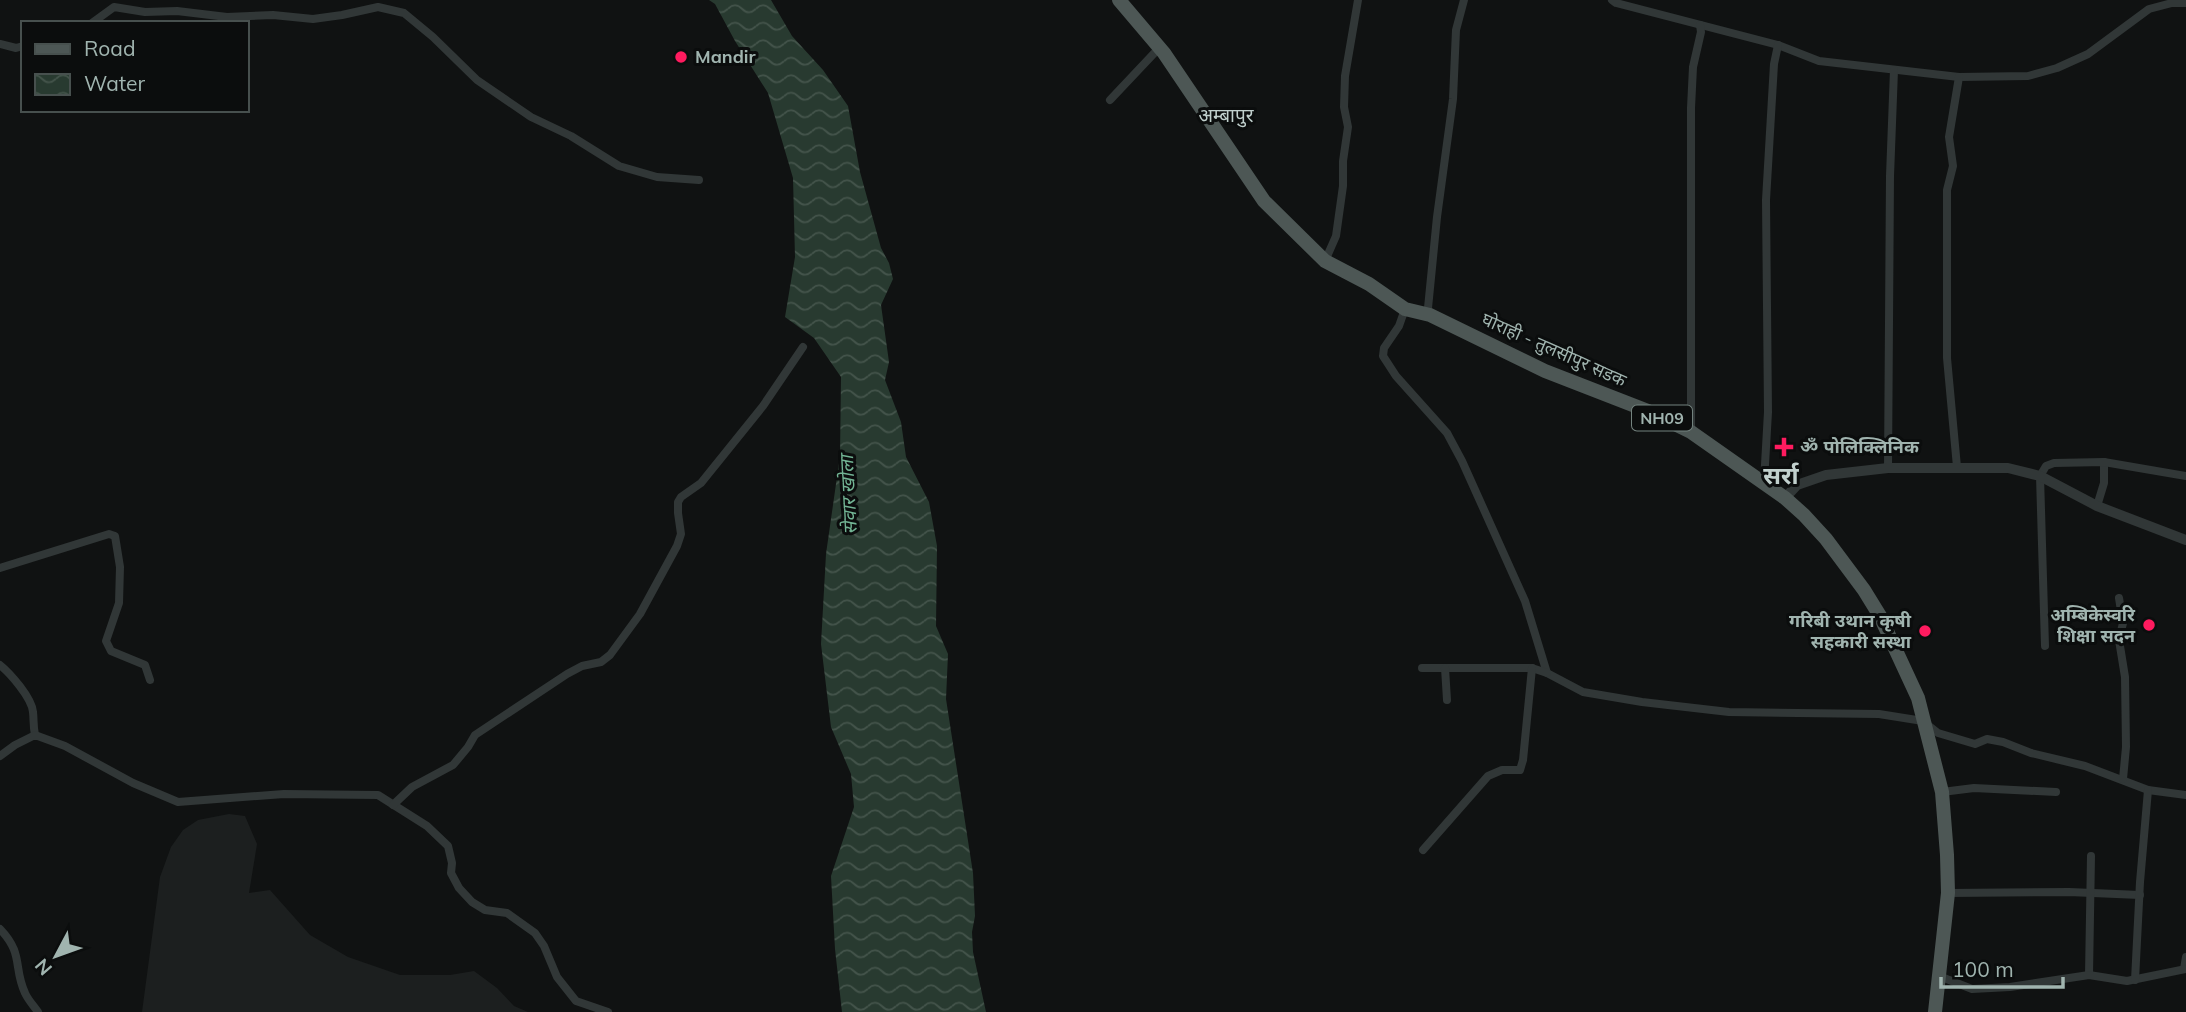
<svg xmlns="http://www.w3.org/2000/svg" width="2186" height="1012" font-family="Mulish,'Noto Sans Devanagari',sans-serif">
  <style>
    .built { fill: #1c1f1f }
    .water { fill: url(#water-waves) }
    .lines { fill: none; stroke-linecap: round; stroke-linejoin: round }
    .minor { stroke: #313737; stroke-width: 8 }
    .tertiary { stroke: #313737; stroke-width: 10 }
    .primary { stroke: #4d5755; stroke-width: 14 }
    .poi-dot { fill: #ff1b5f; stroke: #0b0d0d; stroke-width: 2.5 }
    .labels { text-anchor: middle; stroke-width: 6; stroke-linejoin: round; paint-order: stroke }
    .shield { fill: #0b0d0d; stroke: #73827e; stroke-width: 2 }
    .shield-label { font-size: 16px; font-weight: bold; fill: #a0b4af }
    .poi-label { font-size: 18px; font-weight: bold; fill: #a0b4af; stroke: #0b0d0d; text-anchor: start }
    .street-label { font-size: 18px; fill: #a0b4af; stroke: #0b0d0d }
    .neighbourhood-label { font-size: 19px; fill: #c1d0cd; stroke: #0b0d0d }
    .water-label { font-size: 19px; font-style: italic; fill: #72b494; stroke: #0b0d0d }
    .district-label { font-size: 24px; font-weight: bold; fill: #c1d0cd; stroke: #0b0d0d }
  </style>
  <defs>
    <pattern id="water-waves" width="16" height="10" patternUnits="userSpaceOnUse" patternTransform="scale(1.75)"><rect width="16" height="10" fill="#283a30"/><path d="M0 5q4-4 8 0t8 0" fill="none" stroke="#44544b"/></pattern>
  </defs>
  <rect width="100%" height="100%" fill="#101212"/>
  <path class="built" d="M229,814l16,2 12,28 -8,49 21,-3 40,45 38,22 52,18h50l24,-4 23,17 17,18 14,6h-386l18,-135 11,-30 12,-17 15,-10z"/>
  <path class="water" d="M709,0h62l21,36 31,34 25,36 12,66 21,76 8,15 4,16 -12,26 8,57 -4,18 16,42 5,35 23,45 8,44 -1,80 12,28 -2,45 27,174 2,43 -3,16 1,20 13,60h-144l-7,-63 -4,-73 23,-69 -3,-33 -20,-47 -10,-83 5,-90 14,-98 1,-79 -27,-39 -29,-21 10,-60 -2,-79 -25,-85 -33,-52 -20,-37z"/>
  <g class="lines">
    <g class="minor">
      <path d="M1612,0l4,3 162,42 41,16 140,16 69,-1 29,-8 31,-14 61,-45 23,-6h14"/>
      <path d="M92,23l22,-16 31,5 32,-1 50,6 46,-2 40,4 29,-4 36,-8 26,6 29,24 44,43 54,37 40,19 48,30 38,11 42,3"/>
      <path d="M0,44l16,4 7,-2"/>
      <path d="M1110,100l50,-53"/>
      <path d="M1325,261l11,-25 7,-50v-25l5,-34 -4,-20 1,-31 13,-76"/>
      <path d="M1405,309l-6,17 -15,22 -1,8 13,20 51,57 15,28 63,140 22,72 36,19 59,10 87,10 150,2 44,7 15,12 37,11 12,-5 16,3 28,11 54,13 63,24 38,5"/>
      <path d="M1430,315l-2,-7 9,-91 16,-118 3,-69 8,-30"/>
      <path d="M1691,432v-324l2,-41 8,-35 -1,-7"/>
      <path d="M1957,467l-10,-109v-168l6,-24 -4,-29 10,-60"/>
      <path d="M1888,468l2,-292 4,-106"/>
      <path d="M1764,482l4,-70 -2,-212 8,-136 4,-19"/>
      <path d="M2097,506l7,-23v-21"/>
      <path d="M0,568l109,-34 6,2 5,31 -1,36 -13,38 5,10 34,14 5,15"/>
      <path d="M2119,598l4,25 -4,17 6,37 1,70 -3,32"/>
      <path d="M2045,646l-5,-170 6,-10 8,-3 50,-1 82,14"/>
      <path d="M0,665c10,8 32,33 33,47 1,9 0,13 2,23"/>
      <path d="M1422,668h110l15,5"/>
      <path d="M1445,668l2,32"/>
      <path d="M0,756l15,-11 20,-10 30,11 68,37 45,19 106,-8 94,1 49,31 21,20 4,17 -1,10 8,15 13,14 13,8 22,3 28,20 9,13 13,31 19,24 32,11"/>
      <path d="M1942,792l32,-4 82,4"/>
      <path d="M393,805l19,-18 41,-22 15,-18 7,-12 92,-61 15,-8 19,-4 9,-7 30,-41 37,-68 4,-12 -3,-21v-11l3,-5 20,-14 62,-77 40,-59"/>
      <path d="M1423,850l65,-74 14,-6h18l3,-10 9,-92"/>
      <path d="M1948,893l121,-1 71,3"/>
      <path d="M0,929c24,25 13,38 25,64 3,7 9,13 13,19"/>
      <path d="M2184,969l2,-12"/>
      <path d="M2089,975l2,-119"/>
      <path d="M1939,976l33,13 38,-2 79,-12 38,6 59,-12"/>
      <path d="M2135,980l5,-98 8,-92"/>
    </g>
    <path class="tertiary" d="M1785,498l12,-13 29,-10 62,-7h120l32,8 57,30 89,34"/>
    <path class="primary" d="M1119,0l45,53 100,148 61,60 44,23 36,25 25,6 115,56 103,40 43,21 94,66 19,17 22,24 38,51 16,26 25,54 13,28 24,94 5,63 1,38 -13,119"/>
  </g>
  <g class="poi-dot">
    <circle cx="681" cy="57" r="7"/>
    <path d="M1780.5 436.5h7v7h7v7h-7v7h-7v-7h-7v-7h7z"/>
    <circle cx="2149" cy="625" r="7"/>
    <circle cx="1925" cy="631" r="7"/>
  </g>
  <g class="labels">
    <rect class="shield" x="1632" y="405.5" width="60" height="25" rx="5"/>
    <g class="shield-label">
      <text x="1662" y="424">NH09</text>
    </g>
    <g class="poi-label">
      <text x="695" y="63">Mandir</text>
      <text x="1800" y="453">ॐ पोलिक्लिनिक</text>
      <text x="2135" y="621" text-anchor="end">अम्बिकेस्वरि<tspan x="2135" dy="21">शिक्षा सदन</tspan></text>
      <text x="1911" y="627" text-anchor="end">गरिबी उथान कृषी<tspan x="1911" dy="21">सहकारी सस्था</tspan></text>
    </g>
    <g class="street-label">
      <text transform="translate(1554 350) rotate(24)" y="6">घोराही - तुलसीपुर सडक</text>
    </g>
    <g class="neighbourhood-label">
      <text x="1226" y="122">अम्बापुर</text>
    </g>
    <g class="water-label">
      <text transform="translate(848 495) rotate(-93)" y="7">सेवार खोला</text>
    </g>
    <g class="district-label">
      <text x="1781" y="484">सर्रा</text>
    </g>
  </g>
  <rect x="21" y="21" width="228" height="91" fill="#0b0d0d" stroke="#47504e" stroke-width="2"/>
  <rect x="35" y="44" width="35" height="10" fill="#4d5755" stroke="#47504e" stroke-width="2"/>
  <text x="84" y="56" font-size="21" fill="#a0b4af">Road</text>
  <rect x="35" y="74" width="35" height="21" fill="url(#water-waves)" stroke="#47504e" stroke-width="2"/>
  <text x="84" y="91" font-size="21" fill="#a0b4af">Water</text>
  <g transform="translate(56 956) rotate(229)" stroke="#0b0d0d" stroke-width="5" paint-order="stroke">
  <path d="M0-5L12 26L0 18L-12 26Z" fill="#a0b4af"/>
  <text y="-10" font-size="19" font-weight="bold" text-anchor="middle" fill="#a0b4af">N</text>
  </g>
  <path d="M1941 977v10h122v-10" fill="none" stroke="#a0b4af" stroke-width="3.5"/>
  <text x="1952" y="977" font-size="21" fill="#a0b4af" stroke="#0b0d0d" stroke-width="5" paint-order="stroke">100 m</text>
</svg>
